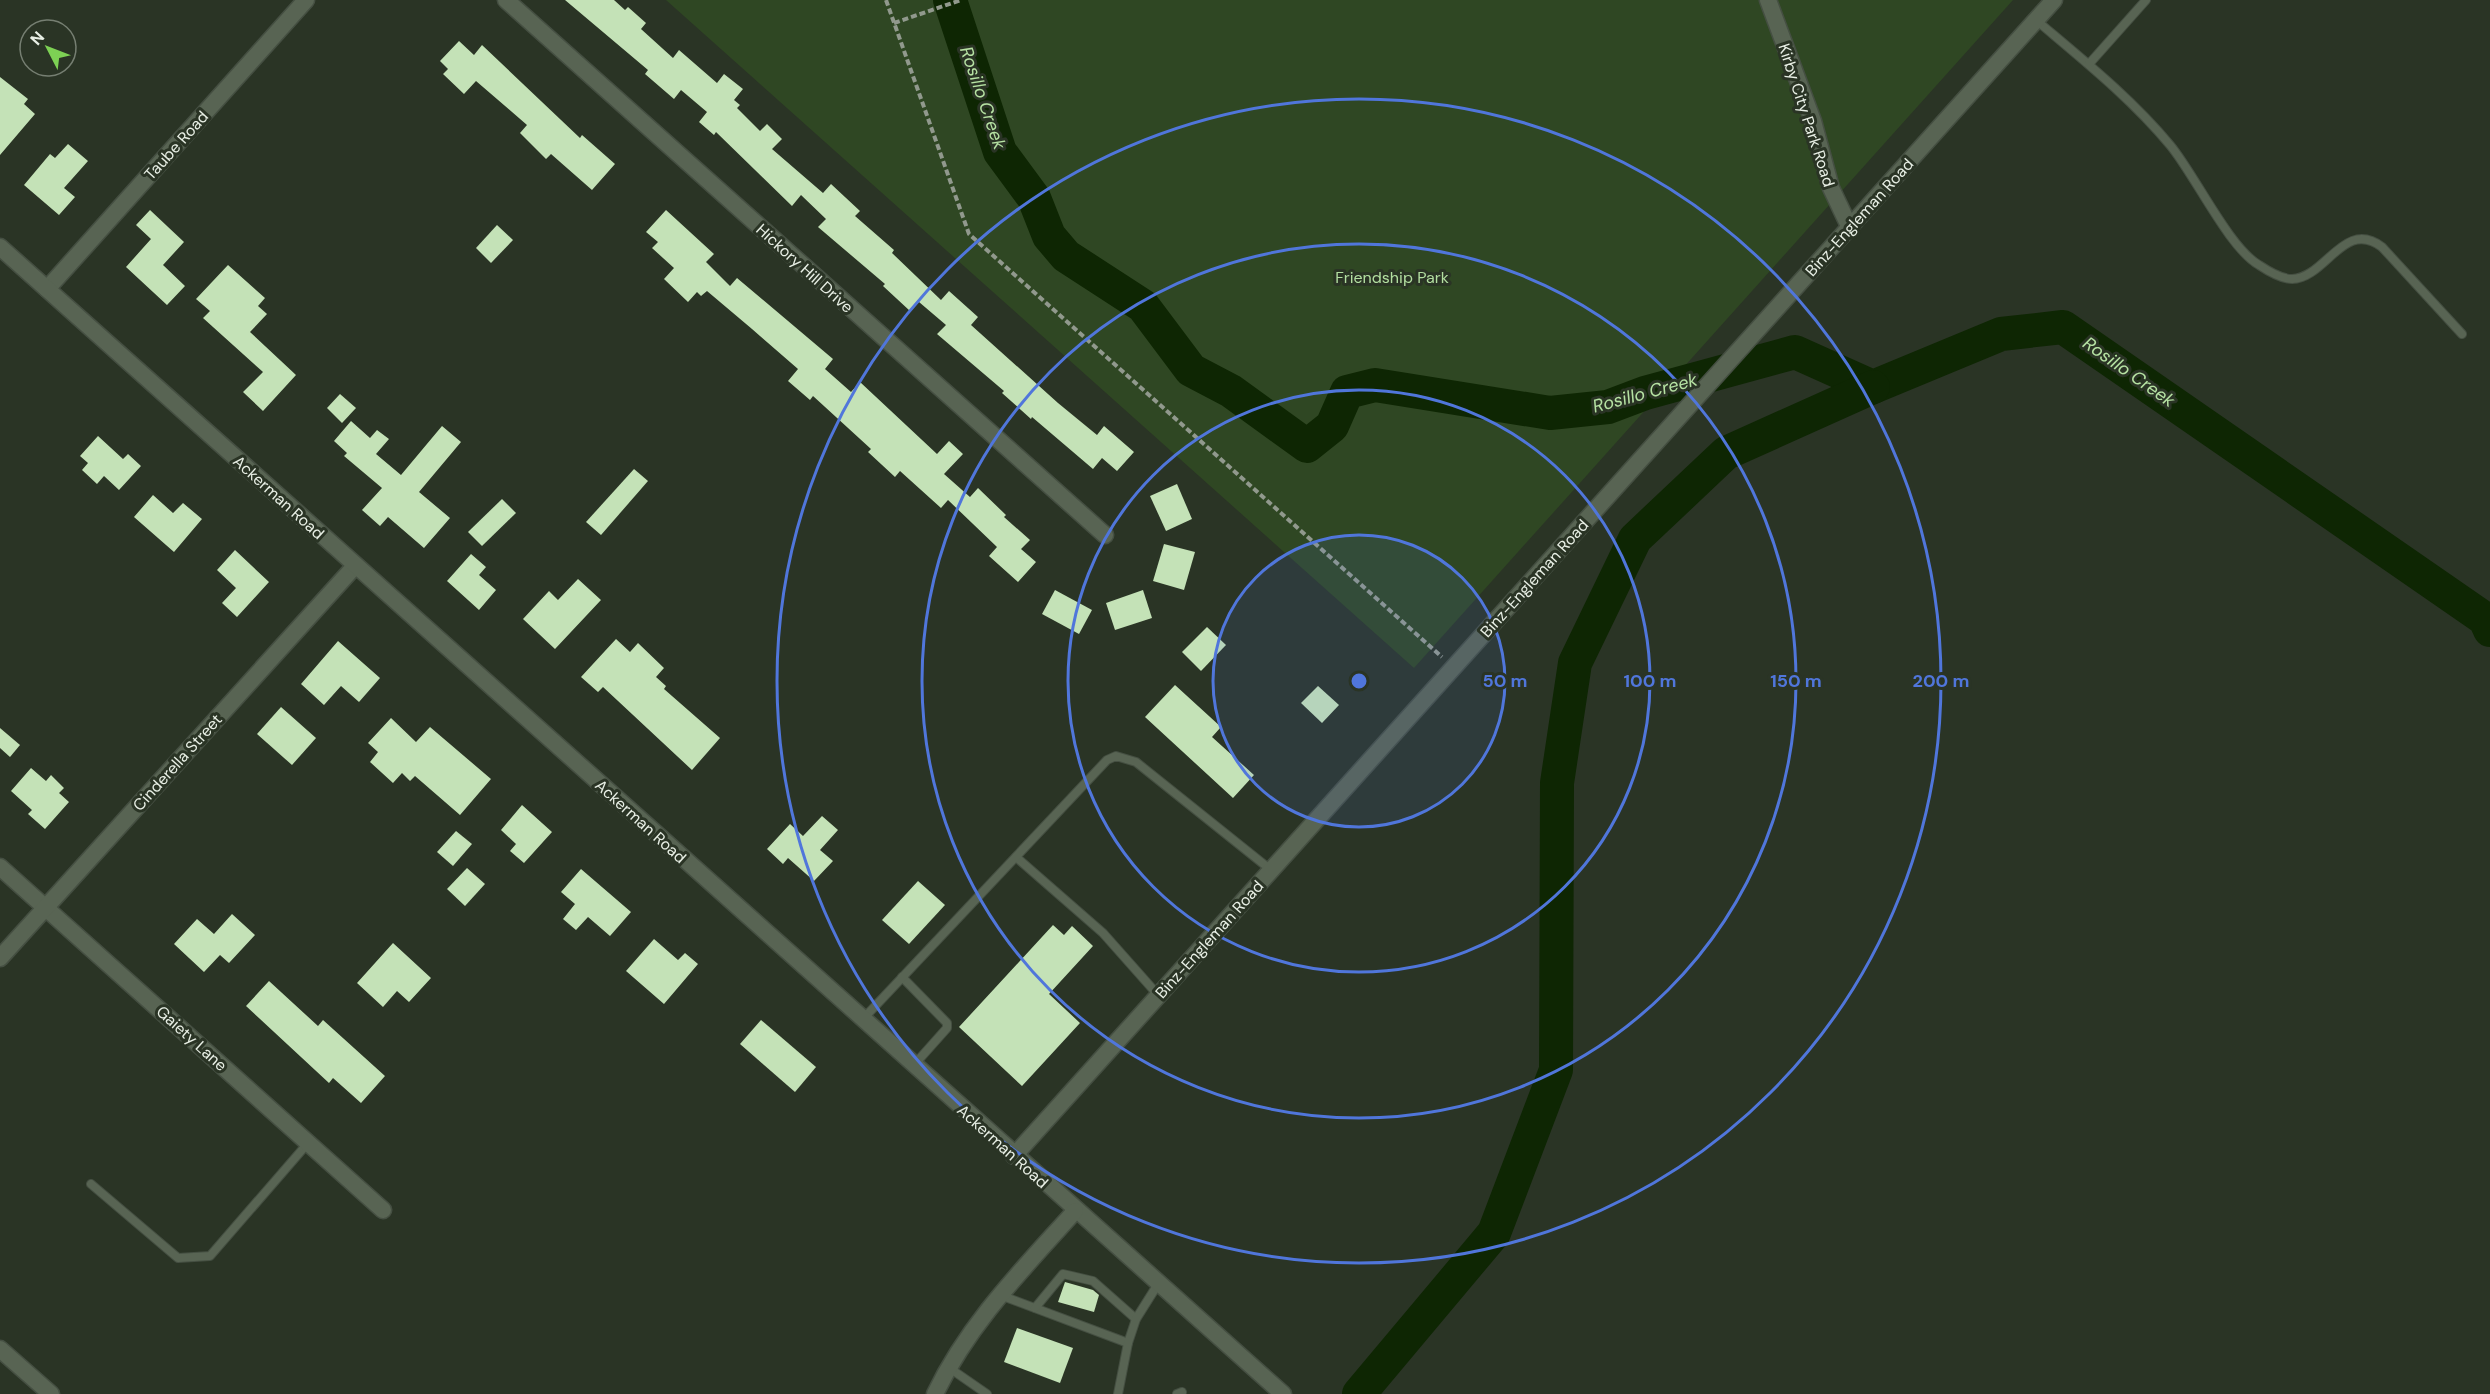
<svg xmlns="http://www.w3.org/2000/svg" width="2490" height="1394" font-family="'DM Sans',sans-serif">
  <style>
    .green { fill: #2f4723 }
    .lines { fill: none; stroke-linecap: round; stroke-linejoin: round }
    .river { stroke: #0e2603; stroke-width: 34 }
    .building { fill: #c4e2b7 }
    .service-casing { stroke: #454f42; stroke-width: 10 }
    .minor-casing { stroke: #454f42; stroke-width: 19 }
    .tertiary-casing { stroke: #454f42; stroke-width: 19 }
    .path { stroke: #91998d; stroke-width: 4; stroke-dasharray: 6 3; stroke-linecap: butt }
    .service { stroke: #586453; stroke-width: 8 }
    .minor { stroke: #586453; stroke-width: 16 }
    .tertiary { stroke: #586453; stroke-width: 16 }
    .ring { fill: none; stroke: #5076db; stroke-width: 3 }
    .labels { text-anchor: middle; stroke-width: 6; stroke-linejoin: round; paint-order: stroke }
    .street-label { font-size: 16px; fill: #e8efe5; stroke: #2a3425 }
    .park-label { font-size: 16px; fill: #b3dfa1; stroke: #2a3425 }
    .water-label { font-size: 18px; font-style: italic; fill: #b6e2a3; stroke: #2a3425 }
    .centre { fill: #5076db; stroke: #2a3425; stroke-width: 3 }
    .ring-label { font-size: 18px; text-anchor: middle; font-weight: bold; fill: #5076db; stroke: #2a3425; stroke-width: 6; stroke-linejoin: round; paint-order: stroke }
  </style>
  <rect width="100%" height="100%" fill="#2a3425"/>
  <path class="green" d="M666,0h1347l-599,668z"/>
  <g class="lines">
    <g class="river">
      <path d="M950,0l50,152 34,46 15,38 17,20 77,50 48,64 40,21 76,55 25,-20 15,-34 28,-7 175,28 58,-6 37,-14 150,-41 78,35 128,-53 62,-7 422,292 5,11"/>
      <path d="M1359,1394l135,-161 62,-163 1,-287 18,-120 60,-124 91,-86 147,-66"/>
    </g>
  </g>
  <g class="building">
    <path d="M565,0h49l11,10 3,-3 18,16 -5,6 32,29 6,-8 38,33 7,-9 19,15 -9,11 6,5 -3,3 23,23 7,-7 15,15 -10,10 51,44 8,-9 29,27 -5,5 39,34 -2,3 49,47 8,-9 29,26 -7,8 87,78 39,32 7,-9 30,26 -17,19 -15,-13 -9,11 -61,-52 -1,2 -29,-26 2,-2 -67,-57 9,-9 -27,-23 -9,9 -27,-25 2,-2 -67,-57 8,-8 -25,-24 -9,11 -76,-74 -2,3 -15,-13 8,-10 -26,-22 -7,9 -29,-25 3,-4z"/>
    <path d="M459,41l15,14 8,-10 98,93 2,-3 33,29 -23,26 -41,-36 -5,5 -26,-26 7,-8 -51,-44 -12,13 -21,-20 5,-5 -8,-8z"/>
    <path d="M0,77l28,22 -4,5 11,10 -35,41z"/>
    <path d="M68,144l20,17 -24,27 11,9 -16,18 -35,-30 26,-31 5,4z"/>
    <path d="M150,210l34,32 -21,23 22,21 -18,19 -41,-38 25,-28 -15,-14z"/>
    <path d="M666,210l48,44 -8,8 24,24 7,-8 96,81 -8,10 26,23 9,-10 77,72 12,-13 14,13 -19,20 26,23 8,-9 28,27 -2,2 26,23 -9,9 15,13 -18,20 -29,-26 8,-9 -49,-47 -7,8 -41,-37 -5,6 -27,-25 3,-3 -58,-53 -3,4 -22,-19 10,-12 -46,-40 -45,-38 -6,5 -4,-4 -9,10 -24,-23 10,-11 -22,-20 6,-6 -12,-10z"/>
    <path d="M497,225l16,15 -22,23 -15,-15z"/>
    <path d="M228,265l37,33 -7,8 9,8 -17,18 46,43 -33,36 -20,-19 20,-20 -60,-54 7,-7 -14,-12z"/>
    <path d="M340,394l16,14 -14,15 -15,-15z"/>
    <path d="M351,421l19,17 7,-8 12,9 -13,15 25,21 41,-49 19,16 -42,50 31,26 -26,30 -36,-31 -8,9 -18,-16 20,-22 -38,-32 3,-3 -13,-12z"/>
    <path d="M98,436l25,23 5,-5 13,12 -22,24 -15,-14 -7,8 -15,-14 6,-7 -8,-7z"/>
    <path d="M634,469l14,12 -47,54 -15,-13z"/>
    <path d="M1177,484l15,35 -26,12 -16,-35z"/>
    <path d="M153,495l20,18 10,-10 19,16 -28,33 -40,-35z"/>
    <path d="M502,499l14,14 -34,33 -14,-14z"/>
    <path d="M1164,544l31,8 -11,38 -31,-9z"/>
    <path d="M235,550l34,32 -32,35 -15,-14 14,-15 -19,-18z"/>
    <path d="M471,554l15,13 -7,8 17,15 -17,20 -32,-29z"/>
    <path d="M578,579l23,21 -46,49 -32,-30 26,-28 9,9z"/>
    <path d="M1055,590l37,20 -13,24 -37,-20z"/>
    <path d="M1143,590l9,28 -37,12 -9,-27z"/>
    <path d="M1207,627l19,18 -25,26 -19,-19z"/>
    <path d="M616,639l14,13 8,-9 26,25 -8,9 10,9 -2,3 56,49 -28,32 -89,-83 -5,5 -17,-15z"/>
    <path d="M338,641l42,37 -21,24 -18,-16 -17,19 -23,-21z"/>
    <path d="M1175,685l46,42 -9,10 42,38 -21,23 -88,-81z"/>
    <path d="M1318,686l21,19 -17,18 -21,-20z"/>
    <path d="M281,707l35,31 -24,27 -35,-31z"/>
    <path d="M391,718l25,24 14,-15 61,52 -31,36 -45,-39 -5,5 -8,-8 -9,10 -23,-21 8,-10 -10,-9z"/>
    <path d="M0,728l20,17 -10,12 -10,-9z"/>
    <path d="M31,768l15,13 5,-6 13,13 -5,5 10,9 -24,27 -17,-15 4,-4 -21,-19z"/>
    <path d="M522,805l30,27 -28,31 -14,-12 6,-7 -15,-14z"/>
    <path d="M822,816l16,14 -18,20 13,11 -19,20 -26,-23 -5,6 -16,-15 23,-25 13,12z"/>
    <path d="M456,831l16,13 -19,22 -16,-14z"/>
    <path d="M467,868l18,16 -20,22 -18,-17z"/>
    <path d="M581,869l50,43 -21,24 -22,-19 -12,13 -13,-11 12,-15 -14,-12z"/>
    <path d="M918,881l27,24 -36,39 -27,-24z"/>
    <path d="M232,914l23,21 -26,28 -9,-8 -16,17 -30,-28 23,-25 17,15z"/>
    <path d="M1053,925l11,10 8,-9 21,20 -44,48 31,29 -58,63 -63,-59z"/>
    <path d="M654,939l24,21 7,-7 13,11 -34,40 -38,-33z"/>
    <path d="M393,943l38,35 -22,24 -12,-11 -14,16 -26,-24z"/>
    <path d="M269,981l49,45 5,-6 62,56 -24,27 -28,-25 -4,5 -83,-77z"/>
    <path d="M761,1020l55,47 -21,25 -55,-48z"/>
    <path d="M1065,1282l28,8 6,5 -5,17 -36,-10z"/>
    <path d="M1017,1328l56,20 -13,35 -56,-21z"/>
  </g>
  <g class="lines">
    <g class="service-casing">
      <g id="service">
        <path d="M2036,20c46,39 95,78 134,125 25,30 59,103 89,120 9,6 22,14 33,14 34,-1 52,-61 90,-32l80,87"/>
        <path d="M2089,64l57,-64"/>
        <path d="M1016,857l87,76 55,62"/>
        <path d="M902,977l45,46v5l-33,37"/>
        <path d="M863,1019l244,-259 9,-4 20,6 135,108"/>
        <path d="M91,1184l87,74 32,-2 98,-113"/>
        <path d="M1000,1295l128,48"/>
        <path d="M1035,1308l28,-34 30,7 43,38"/>
        <path d="M948,1367l39,27"/>
        <path d="M1118,1394l10,-51 8,-24 22,-35"/>
        <path d="M1177,1394l5,-2"/>
      </g>
    </g>
    <g class="minor-casing">
      <g id="minor">
        <path d="M506,0l599,535"/>
        <path d="M1768,0l45,121 18,67 19,40"/>
        <path d="M47,289l259,-289"/>
        <path d="M0,867l383,343"/>
        <path d="M0,958l355,-392"/>
        <path d="M0,1349l51,45"/>
      </g>
    </g>
    <g class="tertiary-casing">
      <g id="tertiary">
        <path d="M0,247l1283,1147"/>
        <path d="M1014,1156l1040,-1156"/>
        <path d="M935,1394c34,-71 88,-125 140,-183"/>
      </g>
    </g>
    <g class="path">
      <path d="M886,0l83,234 473,423"/>
      <path d="M894,23l67,-23"/>
    </g>
    <use href="#service" class="service"/>
    <use href="#minor" class="minor"/>
    <use href="#tertiary" class="tertiary"/>
  </g>
  <circle cx="1359" cy="681" r="146" fill="#5076db" fill-opacity=".12"/>
  <g class="ring">
    <circle cx="1359" cy="681" r="146"/>
    <circle cx="1359" cy="681" r="291"/>
    <circle cx="1359" cy="681" r="437"/>
    <circle cx="1359" cy="681" r="582"/>
  </g>
  <g class="labels">
    <g class="street-label">
      <text transform="translate(1807 115) rotate(72)" y="6">Kirby City Park Road</text>
      <text transform="translate(176 145) rotate(-48)" y="6">Taube Road</text>
      <text transform="translate(1859 217) rotate(-48)" y="6">Binz-Engleman Road</text>
      <text transform="translate(805 268) rotate(42)" y="6">Hickory Hill Drive</text>
      <text transform="translate(279 497) rotate(42)" y="6">Ackerman Road</text>
      <text transform="translate(1534 578) rotate(-48)" y="6">Binz-Engleman Road</text>
      <text transform="translate(177 762) rotate(-48)" y="6">Cinderella Street</text>
      <text transform="translate(641 821) rotate(42)" y="6">Ackerman Road</text>
      <text transform="translate(1209 939) rotate(-48)" y="6">Binz-Engleman Road</text>
      <text transform="translate(192 1038) rotate(42)" y="6">Gaiety Lane</text>
      <text transform="translate(1003 1146) rotate(42)" y="6">Ackerman Road</text>
    </g>
    <g class="park-label">
      <text x="1392" y="283">Friendship Park</text>
    </g>
    <g class="water-label">
      <text transform="translate(983 98) rotate(71)" y="6">Rosillo Creek</text>
      <text transform="translate(2129 372) rotate(35)" y="6">Rosillo Creek</text>
      <text transform="translate(1645 393) rotate(-15)" y="6">Rosillo Creek</text>
    </g>
  </g>
  <circle cx="1359" cy="681" r="9" class="centre"/>
  <g class="ring-label">
    <text x="1505" y="687">50 m</text>
    <text x="1650" y="687">100 m</text>
    <text x="1796" y="687">150 m</text>
    <text x="1941" y="687">200 m</text>
  </g>
  <g transform="translate(48 48) rotate(312)"><circle r="28" fill="#2a3425" stroke="#767f72" stroke-width="1.5"/>
  <path d="M0-4.5L10 22L0 15L-10 22Z" fill="#7dd154"/>
  <text y="-9" font-size="16" font-weight="bold" text-anchor="middle" fill="#e8efe5">N</text>
  </g>
</svg>
